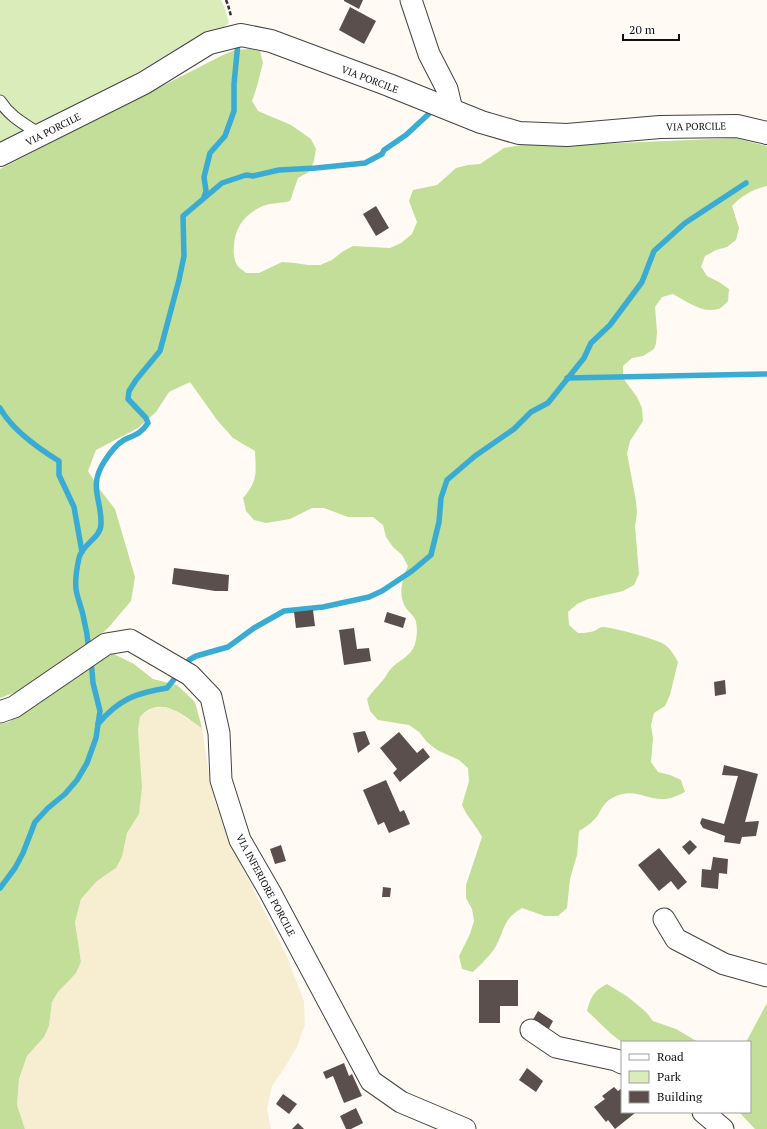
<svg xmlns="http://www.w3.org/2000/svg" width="767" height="1129" font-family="'PT Serif',serif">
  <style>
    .farmland { fill: #f7eed2 }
    .green { fill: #dbecbb }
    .forest { fill: #c2de99 }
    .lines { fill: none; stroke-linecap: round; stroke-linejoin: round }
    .stream { stroke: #3aacd3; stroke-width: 5.5 }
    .building { fill: #5a4f4c }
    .service-casing { stroke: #434343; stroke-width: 13 }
    .minor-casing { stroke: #434343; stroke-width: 23 }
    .tertiary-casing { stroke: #434343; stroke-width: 24 }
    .path { stroke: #323232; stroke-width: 2.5; stroke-dasharray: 4 2; stroke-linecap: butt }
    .service { stroke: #fff; stroke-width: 11 }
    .minor { stroke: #fff; stroke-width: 21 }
    .tertiary { stroke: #fff; stroke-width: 22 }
    .labels { text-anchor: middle; stroke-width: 4; stroke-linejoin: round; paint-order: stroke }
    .street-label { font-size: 10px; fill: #101010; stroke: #fff }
  </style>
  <rect width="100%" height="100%" fill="#fffbf4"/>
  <path class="farmland" d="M162,707l10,2 30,19 8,53 6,24 25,60 45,89 18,47 1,24 -8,22 -12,20 -13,19 -5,23 4,20h-246l-8,-24 2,-26 8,-23 17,-19 5,-11 3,-24 6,-10 18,-19 5,-11 -6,-40 6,-23 16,-18 19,-13 6,-11 5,-24 12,-19 -1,-84 2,-13 11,-9z"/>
  <g class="green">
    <path d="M0,0h221l3,6 5,17 -6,5 -47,21 -71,43 -69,35 -27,-19 -9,-15z"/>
    <path d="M0,109l6,8 16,11v6l-22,12z"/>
  </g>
  <g class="forest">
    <path d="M249,49l11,2 3,12 -6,23 -5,15 6,10 33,14 20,14 5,10 -2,12 -5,11 -11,6 -8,23c-7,2 -17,2 -24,4 -19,6 -32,22 -32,42 -1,5 0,13 3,18 2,3 7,6 9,8h13l23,-11 13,1 13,2h12l12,-5 10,-8 11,-6 37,2 11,-5 11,-9 5,-12 -8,-21 4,-11 24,-5 19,-17 12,-3 12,-1 24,-16 24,-4 47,1 160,-7 32,8v40c-14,3 -26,10 -35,20l7,22 -3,12 -9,7 -11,3 -11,6 -4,11 6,9 12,6 10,7 -1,12c-3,3 -6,7 -10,8 -15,5 -32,-8 -45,-15l-11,3 -7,10 2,25 -1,12 -2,5 -11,7 -11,2 -9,8v12l14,19 5,11 1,13 -13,20 -3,12 9,48 1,12 -2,13 4,48 -5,11 -11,6 -35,8 -11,5 -9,8 1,13 9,8c4,0 8,0 12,-1 4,0 8,-4 12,-5 7,-1 53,12 60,16 8,4 12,12 16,19l-8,33 -5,11 -11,7 -3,12 2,13 -2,24 7,10 12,3 11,5 4,12c-6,3 -12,6 -20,7 -20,1 -30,-12 -51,-2 -9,4 -12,11 -16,18 -5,7 -12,12 -19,16l-2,24 -7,24 -3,29 -9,8h-13l-23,-8c-19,11 -17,21 -26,38 -6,10 -15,18 -23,26l-11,-3 -3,-13 11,-22 4,-13 -2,-12 -6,-11v-13l16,-48c-6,-12 -15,-20 -20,-32l7,-24 -1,-13 -9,-8 -22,-10 -10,-8 -8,-10 -10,-7 -31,-5 -8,-9 -3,-12c5,-7 10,-12 16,-19 3,-3 4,-7 7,-10 8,-10 21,-13 25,-26 2,-7 3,-18 0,-25 -3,-6 -10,-9 -12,-17 -4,-12 0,-25 5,-36l-6,-11 -9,-8 -7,-10 -3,-12 -10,-8h-25l-24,-9h-12l-22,11 -24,4 -12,-3 -8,-9 -3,-13c15,-17 13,-25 12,-47l-22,-13 -16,-18 -27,-38 -21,10 -13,20 -18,16 -42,22 -8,21 13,20 14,18 20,68 -4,24 -23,27 -35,31 -46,29 -27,10v-529l223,-114 12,-5z"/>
    <path d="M112,653l22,11 19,15 24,6 18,17 7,26c-14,-9 -34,-28 -52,-19 -3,1 -7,5 -10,8l-2,13 4,57 -3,27 -12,19 -5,24 -6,11 -19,13 -16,18 -6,23 6,40 -5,11 -18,19 -6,10 -3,24 -5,11 -17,19 -8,23 -2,26 8,24h-25v-405l9,-2z"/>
    <path d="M607,984l21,13 18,15 7,9 23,8 22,13h-76c-13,-8 -23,-21 -35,-31 4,-15 7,-20 20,-27z"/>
    <path d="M767,1003v126h-12l-16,-17h11v-70h-4z"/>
  </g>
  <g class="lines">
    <g class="stream">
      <path d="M204,197l2,-6 -2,-14 6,-24 15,-17 9,-25v-27l4,-41"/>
      <path d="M567,378l200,-4"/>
      <path d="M0,408c12,22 38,40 59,53v14l15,32 8,45"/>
      <path d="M89,651c-1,-12 -3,-24 -6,-36 -2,-9 -6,-18 -7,-26 -1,-9 1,-22 3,-31 3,-14 22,-20 22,-34 1,-24 -13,-37 3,-62 5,-8 11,-17 20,-22 10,-5 17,-6 24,-17l-2,-5 -18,-19 1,-8 7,-11 24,-29 19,-71 5,-24 -1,-40 39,-33 24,-8 7,1 26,-6 37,-2 49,-5 17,-9 2,-4 22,-15 27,-25"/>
      <path d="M184,666l5,-6 7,-4 32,-9 26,-19 30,-17 39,-4 46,-10 13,-6 30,-20 19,-16 8,-33 2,-24 6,-18 28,-24 39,-27 17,-17 17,-9 36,-45 7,-15 19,-18 32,-43 12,-31 31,-28 61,-40"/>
      <path d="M98,724c21,-25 38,-31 69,-36l12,-15"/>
      <path d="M0,888l15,-20 8,-15 12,-31 13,-14 17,-14 12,-14 10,-17 9,-25 4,-27 -7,-28 -2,-24"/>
    </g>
  </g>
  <g class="building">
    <path d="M344,0h19l-4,9 -15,-8z"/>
    <path d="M350,7l26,14 -12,23 -25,-14z"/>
    <path d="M376,206l13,22 -13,8 -13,-22z"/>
    <path d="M174,568l55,7 -1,16h-13l-43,-7z"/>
    <path d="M313,610l2,16 -19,2 -2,-16z"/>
    <path d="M387,612l19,6 -3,10 -19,-6z"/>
    <path d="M354,628l3,21 12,-1 2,13 -27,4 -5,-35z"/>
    <path d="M725,680l1,14 -11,2 -1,-14z"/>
    <path d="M365,731l5,13 -12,9 -5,-20z"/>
    <path d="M399,732l18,21 6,-5 7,9 -30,25 -7,-9 4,-4 -17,-21z"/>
    <path d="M724,765l34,9 -13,48 14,-1 -3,15 -14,1 -2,7 -16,-2 1,-6 -22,-8 -3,-5 2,-5 22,6 14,-48 -16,-1z"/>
    <path d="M386,780l14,32 4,-2 6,14 -21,9 -5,-11 -6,3 -15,-35z"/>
    <path d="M690,840l7,7 -8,8 -7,-8z"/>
    <path d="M281,845l5,16 -11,3 -5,-15z"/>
    <path d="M659,848l28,34 -9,8 -7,-9 -12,10 -21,-26z"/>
    <path d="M713,857l15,2 -1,15 -8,-1 -1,16 -17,-2 1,-18 9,1z"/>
    <path d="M383,887l8,1 -1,9h-8z"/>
    <path d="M479,980h39v26h-18v17h-21z"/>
    <path d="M538,1011l15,10 -6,11 -16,-9z"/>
    <path d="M344,1063l5,13 3,-2 10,22 -18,7 -11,-27 -7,3 -3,-7z"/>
    <path d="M527,1068l16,13 -7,11 -17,-12z"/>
    <path d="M614,1087l4,4 4,-3v24h12l1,1 -20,16 -7,-9 -2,2 -12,-15 11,-8 -3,-3z"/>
    <path d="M283,1094l14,10 -8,10 -13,-10z"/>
    <path d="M356,1108l7,15 -12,6h-5l-6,-13z"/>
    <path d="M298,1123l6,6h-12z"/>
  </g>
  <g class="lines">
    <g class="service-casing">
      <path id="service" d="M0,101c11,17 25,23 41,34"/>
    </g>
    <g class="minor-casing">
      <g id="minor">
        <path d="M411,0l18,54 18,35 5,21"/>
        <path d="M0,712l14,-5 92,-63 24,-4 60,35 21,22 8,36 2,47 19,60 30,52 101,189 30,21 64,27"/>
        <path d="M664,919l12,20 48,25 43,12"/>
        <path d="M531,1030l25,17 60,13 6,3"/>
        <path d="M703,1112l20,17"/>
      </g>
    </g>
    <g class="tertiary-casing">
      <path id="tertiary" d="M0,155l144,-72 65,-40 32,-8 30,6 118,44 92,37 38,11 48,2 93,-8 77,-1 30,7"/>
    </g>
    <path class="path" d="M226,0l2,5 3,11"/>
    <use href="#service" class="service"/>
    <use href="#minor" class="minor"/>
    <use href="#tertiary" class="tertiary"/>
  </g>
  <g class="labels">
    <g class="street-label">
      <text transform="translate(370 79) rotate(21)" y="4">VIA PORCILE</text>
      <text transform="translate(696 126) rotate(-1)" y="4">VIA PORCILE</text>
      <text transform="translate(53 129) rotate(-27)" y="4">VIA PORCILE</text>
      <text transform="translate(266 885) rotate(62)" y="4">VIA INFERIORE PORCILE</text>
    </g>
  </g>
  <rect x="621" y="1041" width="130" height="72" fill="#ffffff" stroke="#9f9f9f"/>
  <rect x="629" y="1054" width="20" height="6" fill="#ffffff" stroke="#9f9f9f"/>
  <text x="657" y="1061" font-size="12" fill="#101010">Road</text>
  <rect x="629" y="1071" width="20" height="12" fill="#dbecbb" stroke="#9f9f9f"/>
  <text x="657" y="1081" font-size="12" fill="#101010">Park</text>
  <rect x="629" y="1091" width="20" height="12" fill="#5a4f4c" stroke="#9f9f9f"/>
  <text x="657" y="1101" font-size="12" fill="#101010">Building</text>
  <path d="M623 34v6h56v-6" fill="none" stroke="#101010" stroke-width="2"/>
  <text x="629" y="34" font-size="12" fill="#101010" stroke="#ffffff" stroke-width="3" paint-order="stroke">20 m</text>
</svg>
